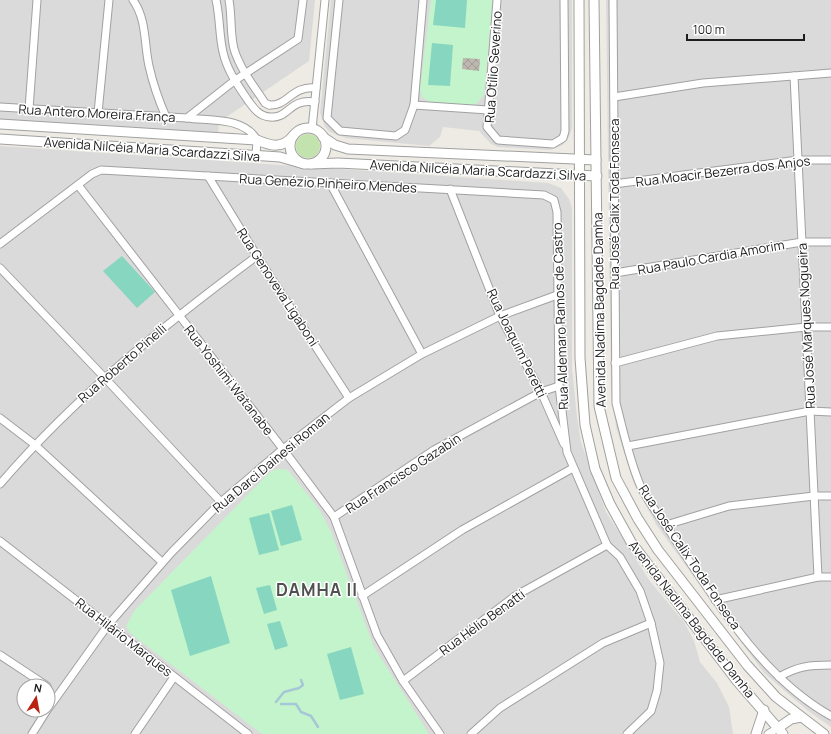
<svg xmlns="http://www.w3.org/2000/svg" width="831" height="734" font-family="Manrope,sans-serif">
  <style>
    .residential { fill: #dbdada; fill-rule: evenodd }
    .grass { fill: #c2e3ad }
    .park { fill: #c3f4cc }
    .pitch { fill: #87d6c0 }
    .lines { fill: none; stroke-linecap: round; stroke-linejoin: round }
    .stream { stroke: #a7c7d7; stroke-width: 2.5 }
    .building { fill: url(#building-cross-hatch) }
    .minor-casing { stroke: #a1a1a1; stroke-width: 9 }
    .tertiary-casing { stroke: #a1a1a1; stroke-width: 11 }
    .minor { stroke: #fff; stroke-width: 7 }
    .tertiary { stroke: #fff; stroke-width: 9 }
    .labels { text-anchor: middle; stroke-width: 3; stroke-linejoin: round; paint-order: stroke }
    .street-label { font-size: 13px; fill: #1d1d1d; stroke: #fff }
    .district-label { font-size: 17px; font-weight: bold; letter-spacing: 1px; fill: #505050; stroke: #fff }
  </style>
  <defs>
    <pattern id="building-cross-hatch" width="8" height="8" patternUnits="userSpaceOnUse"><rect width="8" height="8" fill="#bdb7b0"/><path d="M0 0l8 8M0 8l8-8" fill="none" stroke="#a29d97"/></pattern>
  </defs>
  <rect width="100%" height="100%" fill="#edebe3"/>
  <g class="residential">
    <path d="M0,0h315l-6,61 -90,61 -1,13 -218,-16z"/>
    <path d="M331,0h241v128l-3,9 -6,8 -13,5 -52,-3 -7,-3 -12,-13 -36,-4 -3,10 -11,9 -83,-8 -16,-6 -5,-5 -5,-14z"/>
    <path d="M606,0h225v727l-24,-17 -43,-37 -107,-147 -24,-45 -17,-54 -5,-39z"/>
    <path d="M0,146l548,37 13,5 8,11 3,9v160l5,49 4,25 25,70 43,68 35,42 10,19 6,21 17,21 12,24 4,27h-733zM24,686h24v24h-24z"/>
  </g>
  <circle class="grass" cx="308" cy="146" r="12"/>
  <g class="park">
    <path d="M431,0h62l-9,95 -9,10 -45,-3 -8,-5 -2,-8z"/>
    <path d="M279,469l9,1 31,39 12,23 43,115 55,87h-167l-132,-101 -4,-7 9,-16 136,-139z"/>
  </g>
  <g class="pitch">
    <path d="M436,0h31l-2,28 -32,-3z"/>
    <path d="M432,43l21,2 -3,41 -22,-1z"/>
    <path d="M122,256l33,36 -18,16 -34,-37z"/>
    <path d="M292,505l10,35 -21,6 -10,-35z"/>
    <path d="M269,513l10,37 -20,5 -10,-37z"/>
    <path d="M211,576l19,67 -40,13 -19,-66z"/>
    <path d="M270,585l7,25 -13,4 -8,-26z"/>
    <path d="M280,621l8,25 -13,4 -8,-26z"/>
    <path d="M351,647l13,47 -24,6 -13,-46z"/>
  </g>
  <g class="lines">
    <g class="stream">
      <path d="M276,702l8,-10 15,-4 4,-3 -2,-5"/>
      <path d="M281,704h15l5,8 10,4 7,11"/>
    </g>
  </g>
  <path class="building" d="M463,58l17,1 -1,12 -17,-2z"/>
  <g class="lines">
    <g class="minor-casing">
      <g id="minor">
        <path d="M133,0c14,20 11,44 16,66 4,18 10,35 17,51"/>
        <path d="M216,0c4,17 3,35 7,52 4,18 14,32 24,47 6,8 11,17 23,18 19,2 19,-19 45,-15"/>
        <path d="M229,0c3,16 1,33 5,49 6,20 20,37 31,54l4,2"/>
        <path d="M339,0l-12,118 13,13 56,5 9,-6 9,-25 9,-105"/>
        <path d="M497,0l-10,127 11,13 55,4 10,-6 2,-7 -1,-131"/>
        <path d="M613,0l3,403c7,27 13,56 24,82 7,17 26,39 36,56 42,63 87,137 155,175"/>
        <path d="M794,76l24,501"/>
        <path d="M614,97l89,-14 128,-10"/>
        <path d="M269,105c18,2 23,-20 47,-17"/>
        <path d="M414,105l74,5"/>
        <path d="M0,107l187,11 47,-37 64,-42 5,-39"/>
        <path d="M29,109l8,-109"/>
        <path d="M98,113l11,-113"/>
        <path d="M187,118c24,3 57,-1 70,22l-1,16"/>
        <path d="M312,129l13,-129"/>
        <path d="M208,176l49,80 92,142"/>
        <path d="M330,183l92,171"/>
        <path d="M614,184l184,-24h33"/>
        <path d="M78,185l205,264 51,68 43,118 26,46 37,53"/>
        <path d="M450,189l50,127 41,76 23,52"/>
        <path d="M0,244l92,-70 9,-4 443,25 10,5 3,12 2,174 8,66 40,93 13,12 20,34 11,32 9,40 -3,28 -6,20 -24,23"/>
        <path d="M0,268l104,109 117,125"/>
        <path d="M615,273l187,-31h29"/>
        <path d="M615,363l102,-27 89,-9h25"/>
        <path d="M0,418l34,26 128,118"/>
        <path d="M628,446l182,-35 21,1"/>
        <path d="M0,484c76,-88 164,-159 257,-228"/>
        <path d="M334,517l100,-67 107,-58 18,-6"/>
        <path d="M666,525l63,-19 85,-10h17"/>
        <path d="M0,541l248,193"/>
        <path d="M362,596l100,-66 111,-62"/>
        <path d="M715,600l103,-23h13"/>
        <path d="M0,655l47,31"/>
        <path d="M779,677c19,-11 31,-12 52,-12"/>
        <path d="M403,681l112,-85 92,-51"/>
        <path d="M48,709l60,-84 63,-72 50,-51 62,-53 66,-51 73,-44 78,-38 57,-21"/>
        <path d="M32,734l15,-24"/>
        <path d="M135,734l39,-57"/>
        <path d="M471,734l29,-26 103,-65 48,-20"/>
        <path d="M768,734l10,-6"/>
      </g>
    </g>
    <g class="tertiary-casing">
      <g id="tertiary">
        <path d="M579,0l1,358 5,67 10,44 15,35 21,38 106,139 46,53"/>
        <path d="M594,0l5,406 17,72 22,41 20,31 89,115 29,32 48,37"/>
        <path d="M0,124l257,16c14,6 25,9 36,-4"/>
        <circle cx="308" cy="146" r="18"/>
        <path d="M323,137l12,8 13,4 248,11"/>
        <path d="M0,139l280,18 24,7"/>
        <path d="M311,164l27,-1 259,13"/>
        <path d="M778,728l13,-9 10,-2"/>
        <path d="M756,734l8,-24"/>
      </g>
    </g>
    <use href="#minor" class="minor"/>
    <use href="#tertiary" class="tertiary"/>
  </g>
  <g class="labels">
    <g class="street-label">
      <text transform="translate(493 67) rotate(-86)" y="5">Rua Otílio Severino</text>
      <text transform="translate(97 113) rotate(3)" y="5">Rua Antero Moreira França</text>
      <text transform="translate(152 149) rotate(4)" y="5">Avenida Nilcéia Maria Scardazzi Silva</text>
      <text transform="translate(478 170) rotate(3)" y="5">Avenida Nilcéia Maria Scardazzi Silva</text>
      <text transform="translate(723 171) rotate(-7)" y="5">Rua Moacir Bezerra dos Anjos</text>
      <text transform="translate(328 183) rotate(3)" y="5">Rua Genézio Pinheiro Mendes</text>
      <text transform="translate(614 204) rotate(-90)" y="5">Rua José Calix Toda Fonseca</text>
      <text transform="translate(711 257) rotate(-10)" y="5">Rua Paulo Cardia Amorim</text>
      <text transform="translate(278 287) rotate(57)" y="5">Rua Genoveva Ligaboni</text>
      <text transform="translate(599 310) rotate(-91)" y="5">Avenida Nadima Bagdade Damha</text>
      <text transform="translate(560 316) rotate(-92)" y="5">Rua Aldemaro Ramos de Castro</text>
      <text transform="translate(806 326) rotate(-93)" y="5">Rua José Marques Nogueira</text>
      <text transform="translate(517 343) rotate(64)" y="5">Rua Joaquim Peretti</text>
      <text transform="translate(122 363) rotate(-41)" y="5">Rua Roberto Pinelli</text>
      <text transform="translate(229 380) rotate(52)" y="5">Rua Yoshimi Watanabe</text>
      <text transform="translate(271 462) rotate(-40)" y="5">Rua Darci Dainesi Roman</text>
      <text transform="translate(403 473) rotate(-33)" y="5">Rua Francisco Gazabin</text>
      <text transform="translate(690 557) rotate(56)" y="5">Rua José Calix Toda Fonseca</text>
      <text transform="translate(692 619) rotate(52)" y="5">Avenida Nadima Bagdade Damha</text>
      <text transform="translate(482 622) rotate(-36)" y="5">Rua Hélio Benatti</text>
      <text transform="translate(124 637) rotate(38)" y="5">Rua Hilário Marques</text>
    </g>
    <g class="district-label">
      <text x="317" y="596">DAMHA II</text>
    </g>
  </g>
  <g transform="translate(36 698) rotate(11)"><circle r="19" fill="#ffffff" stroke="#a5a5a5"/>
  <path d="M0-3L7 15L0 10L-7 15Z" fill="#b92210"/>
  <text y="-6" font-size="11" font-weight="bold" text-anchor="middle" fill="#1d1d1d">N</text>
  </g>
  <path d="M687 34v6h117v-6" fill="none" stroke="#1d1d1d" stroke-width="2"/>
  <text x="693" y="34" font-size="12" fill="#1d1d1d" stroke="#ffffff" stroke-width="3" paint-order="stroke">100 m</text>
</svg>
